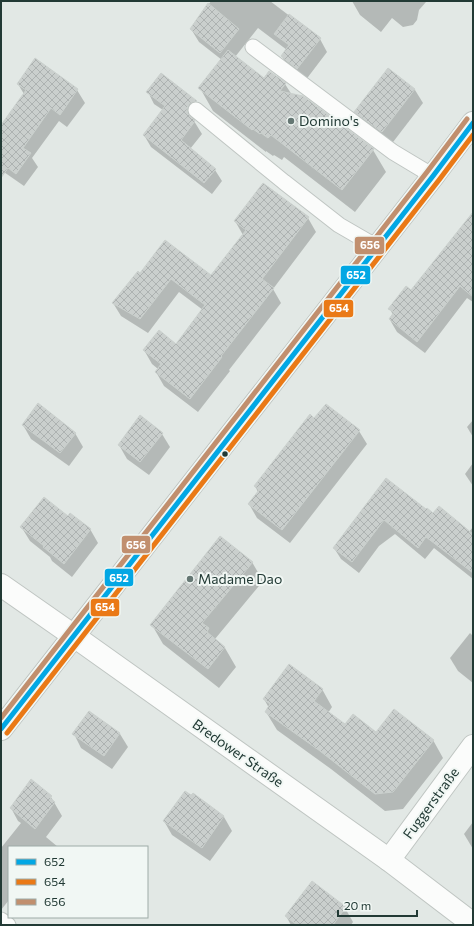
<svg xmlns="http://www.w3.org/2000/svg" width="474" height="926" font-family="Commissioner,sans-serif">
  <style>
    .shadow { fill: #0003 }
    .building { fill: url(#building-cross-hatch); stroke: #cbd1ce }
    .lines { fill: none; stroke-linecap: round; stroke-linejoin: round }
    .lane-casing { stroke: #bfc5c2; stroke-width: 17 }
    .street-casing { stroke: #bfc5c2; stroke-width: 24 }
    .lane { stroke: #fbfcfb; stroke-width: 15 }
    .street { stroke: #fbfcfb; stroke-width: 22 }
    .bus-1-casing { stroke: #f1f7f4; stroke-width: 8 }
    .bus-2-casing { stroke: #f1f7f4; stroke-width: 8 }
    .bus-3-casing { stroke: #f1f7f4; stroke-width: 8 }
    .bus-1 { stroke: #02a7e4; stroke-width: 5 }
    .bus-2 { stroke: #ea7916; stroke-width: 5 }
    .bus-3 { stroke: #c18f6e; stroke-width: 5 }
    .poi-dot { fill: #657773; stroke: #f1f7f4; stroke-width: 1.5 }
    .bus-dot { fill: #223a35; stroke: #f1f7f4; stroke-width: 1.5 }
    .labels { text-anchor: middle; stroke-width: 4; stroke-linejoin: round; paint-order: stroke }
    .poi-label { font-size: 14px; fill: #223a35; stroke: #f1f7f4; text-anchor: start }
    .street-label { font-size: 14px; fill: #223a35; stroke: #f1f7f4 }
    .line-badge { stroke: #f1f7f4; stroke-width: 1.5 }
    .badge-label { font-size: 11px; text-anchor: middle; font-weight: bold; fill: #fff }
  </style>
  <defs>
    <pattern id="building-cross-hatch" width="8" height="8" patternUnits="userSpaceOnUse"><rect width="8" height="8" fill="#cacfcd"/><path d="M0 0l8 8M0 8l8-8" fill="none" stroke="#adb2b1"/></pattern>
  </defs>
  <rect width="100%" height="100%" fill="#e2e8e5"/>
  <g class="shadow">
    <path d="M211,1h59l50,38 7,13 -22,29 -16,-11 -7,-14 5,-6 -29,-22 -23,29 29,22 21,5 7,11 81,55 13,22 -31,40 -71,-55 -2,3 -8,-5 -1,1 -7,-5v1l-53,-41 -13,-23 22,-28 -23,-18 -8,-13z"/>
    <path d="M352,1h74v1l-7,8 -2,10 -4,5 -10,2 -11,-9 -11,14 -21,-17z"/>
    <path d="M388,69l27,21 8,13 -33,43 -27,-21 -8,-13z"/>
    <path d="M161,75l35,27 6,11 -6,3 -2,5 8,13 -12,15 25,21 7,11 -10,13 -61,-47 -7,-12 19,-25 -9,-6 -6,-12z"/>
    <path d="M18,84l59,6 8,13 -18,24 -8,-6 -27,37 6,9 -14,19 -23,-16v-43l23,-33z"/>
    <path d="M308,218l8,14 -43,57 8,14 -52,67 1,1 -32,41 -34,-26 -8,-14 2,-3 -6,-5 -8,-14 32,-5 27,-35 -24,-18 -31,41 -27,-17 -8,-13 27,-29 71,3 32,-42 -8,-14z"/>
    <path d="M473,228v74l-6,-4 -42,55 -28,-21 -7,-12 3,-5 -3,-6 22,-17z"/>
    <path d="M315,419l44,12 8,13 -77,99 -33,-25 -8,-14 9,-12 -3,-6z"/>
    <path d="M473,420v17l-6,-10z"/>
    <path d="M23,425l52,8 8,14 -14,19 -38,-27z"/>
    <path d="M162,434l8,13 -21,28 -22,-16 -8,-14z"/>
    <path d="M473,463v23l-8,-12z"/>
    <path d="M387,480l46,35 36,17 4,-5v52l-39,-31 -9,11 -30,-25 -16,12 -20,27 -18,-14 -7,-11z"/>
    <path d="M68,517l22,12 8,14 -26,34 -20,-16 -2,-4 -20,-16 -8,-13z"/>
    <path d="M252,562l11,19 -48,58 10,9 11,19 -17,21 -56,-44 -11,-19z"/>
    <path d="M470,633l3,3v47l-15,-12 -8,-13z"/>
    <path d="M322,689l10,18 -4,6 18,12 31,9 56,6 10,18 -40,51 -18,2 -54,-42 -54,-39 -11,-18 3,-4 -5,-9z"/>
    <path d="M89,712l31,22 8,13 -16,22 -31,-21 -7,-14z"/>
    <path d="M31,781l20,16 11,19 -16,21 12,10h-49v53l-8,10v-62l20,-25 -3,-2 -7,-13z"/>
    <path d="M193,795l31,22 8,14 -22,30 -38,-26 -8,-14z"/>
    <path d="M473,822v27l-9,-15z"/>
    <path d="M312,882l33,26 8,14 -2,3h-60l-5,-9z"/>
  </g>
  <g class="building">
    <path d="M208,3l31,26 -19,24 -30,-24z"/>
    <path d="M289,14l32,24 -24,31 -16,-13 8,-11 -15,-11z"/>
    <path d="M228,50l36,28 5,-7 17,12 -6,8 23,5 71,53 -32,41 -71,-55 -3,3 -7,-5 -1,1 -7,-5 -1,1 -54,-42z"/>
    <path d="M35,58l43,31 -18,26 -9,-7 -28,40 8,5 -15,21 -8,-6 -7,10v-53l25,-35 -9,-6z"/>
    <path d="M388,68l27,21 -33,43 -28,-20z"/>
    <path d="M161,73l36,28 -5,1 -3,2 -2,5 1,5 7,7 -14,19 35,29 -12,14 -61,-48 22,-29 -19,-14z"/>
    <path d="M263,183l46,34 -47,62 12,9 -53,68 1,1 -32,42 -35,-27 6,-8 -18,-14 16,-20 17,14 29,-39 -34,-26 -31,40 -28,-16 26,-32 2,2 25,-33 46,35 35,-45 -12,-9z"/>
    <path d="M473,212v85l-13,-11 -43,56 -28,-23 5,-7 -6,-3 18,-23 5,4z"/>
    <path d="M38,403l38,30 -16,20 -38,-28z"/>
    <path d="M326,404l34,26 -78,100 -34,-26 11,-14 -5,-4 56,-72 4,4z"/>
    <path d="M140,415l23,18 -23,29 -22,-17z"/>
    <path d="M386,478l40,31 1,-1 6,5 6,-7 34,28v39l-47,-36 -8,11 -34,-28 -32,42 -19,-14z"/>
    <path d="M44,497l24,19 2,-3 21,16 -27,35 -21,-17 1,-1 -24,-19z"/>
    <path d="M220,536l33,26 -51,61 7,5 -2,4 18,15 -17,22 -58,-44z"/>
    <path d="M289,664l34,25 -9,12 31,23 8,-10 23,18 18,-23 40,31 -41,52 -18,2 -55,-43 -55,-39 5,-8 -7,-5z"/>
    <path d="M89,711l31,22 -16,23 -32,-22z"/>
    <path d="M31,779l21,17 -2,2 5,4 -20,27 -25,-21z"/>
    <path d="M185,791l6,4 2,-2 31,23 -22,32 -39,-27z"/>
    <path d="M312,881l34,26 -13,18h-36l-12,-9z"/>
  </g>
  <g class="lines">
    <g class="lane-casing">
      <g id="lane">
        <path d="M253,47l140,105 40,24"/>
        <path d="M196,110l88,72 55,43 38,22"/>
        <path d="M1,920l7,5"/>
      </g>
    </g>
    <g class="street-casing">
      <g id="street">
        <path d="M1,585l73,51 315,224 84,64"/>
        <path d="M1,729l432,-553 40,-53"/>
        <path d="M389,860l84,-114"/>
      </g>
    </g>
    <use href="#lane" class="lane"/>
    <use href="#street" class="street"/>
    <g class="bus-1-casing">
      <path id="bus-1" d="M1,729l432,-553 40,-53"/>
    </g>
    <g class="bus-2-casing">
      <path id="bus-2" d="M7,733l432,-553 34,-45"/>
    </g>
    <g class="bus-3-casing">
      <path id="bus-3" d="M1,718l426,-546 40,-53"/>
    </g>
    <use href="#bus-1" class="bus-1"/>
    <use href="#bus-2" class="bus-2"/>
    <use href="#bus-3" class="bus-3"/>
  </g>
  <g class="poi-dot">
    <circle cx="291" cy="121" r="4"/>
    <circle cx="190" cy="579" r="4"/>
  </g>
  <circle class="bus-dot" cx="225" cy="454" r="3.5"/>
  <g class="labels">
    <g class="poi-label">
      <text x="299" y="126">Domino's</text>
      <text x="198" y="584">Madame Dao</text>
    </g>
    <g class="street-label">
      <text transform="translate(238 753) rotate(35)" y="5">Bredower Straße</text>
      <text transform="translate(431 803) rotate(-54)" y="5">Fuggerstraße</text>
    </g>
  </g>
  <g class="line-badge">
    <rect x="354" y="236" width="31" height="19" rx="4" fill="#c18f6e"/>
    <rect x="340" y="265" width="31" height="20" rx="4" fill="#02a7e4"/>
    <rect x="323" y="299" width="31" height="19" rx="4" fill="#ea7916"/>
    <rect x="121" y="535" width="30" height="19" rx="4" fill="#c18f6e"/>
    <rect x="104" y="568" width="30" height="19" rx="4" fill="#02a7e4"/>
    <rect x="90" y="598" width="30" height="19" rx="4" fill="#ea7916"/>
  </g>
  <g class="badge-label">
    <text x="370" y="249">656</text>
    <text x="356" y="279">652</text>
    <text x="339" y="312">654</text>
    <text x="136" y="549">656</text>
    <text x="119" y="582">652</text>
    <text x="105" y="611">654</text>
  </g>
  <rect width="474" height="926" fill="none" stroke="#223a35" stroke-width="4"/>
  <rect x="8" y="846" width="140" height="72" fill="#f1f7f4" stroke="#9eaba8"/>
  <rect x="16" y="859" width="20" height="6" fill="#02a7e4" stroke="#9eaba8"/>
  <text x="44" y="866" font-size="12" fill="#223a35">652</text>
  <rect x="16" y="879" width="20" height="6" fill="#ea7916" stroke="#9eaba8"/>
  <text x="44" y="886" font-size="12" fill="#223a35">654</text>
  <rect x="16" y="899" width="20" height="6" fill="#c18f6e" stroke="#9eaba8"/>
  <text x="44" y="906" font-size="12" fill="#223a35">656</text>
  <path d="M338 910v6h79v-6" fill="none" stroke="#223a35" stroke-width="2"/>
  <text x="344" y="910" font-size="12" fill="#223a35" stroke="#f1f7f4" stroke-width="3" paint-order="stroke">20 m</text>
</svg>
